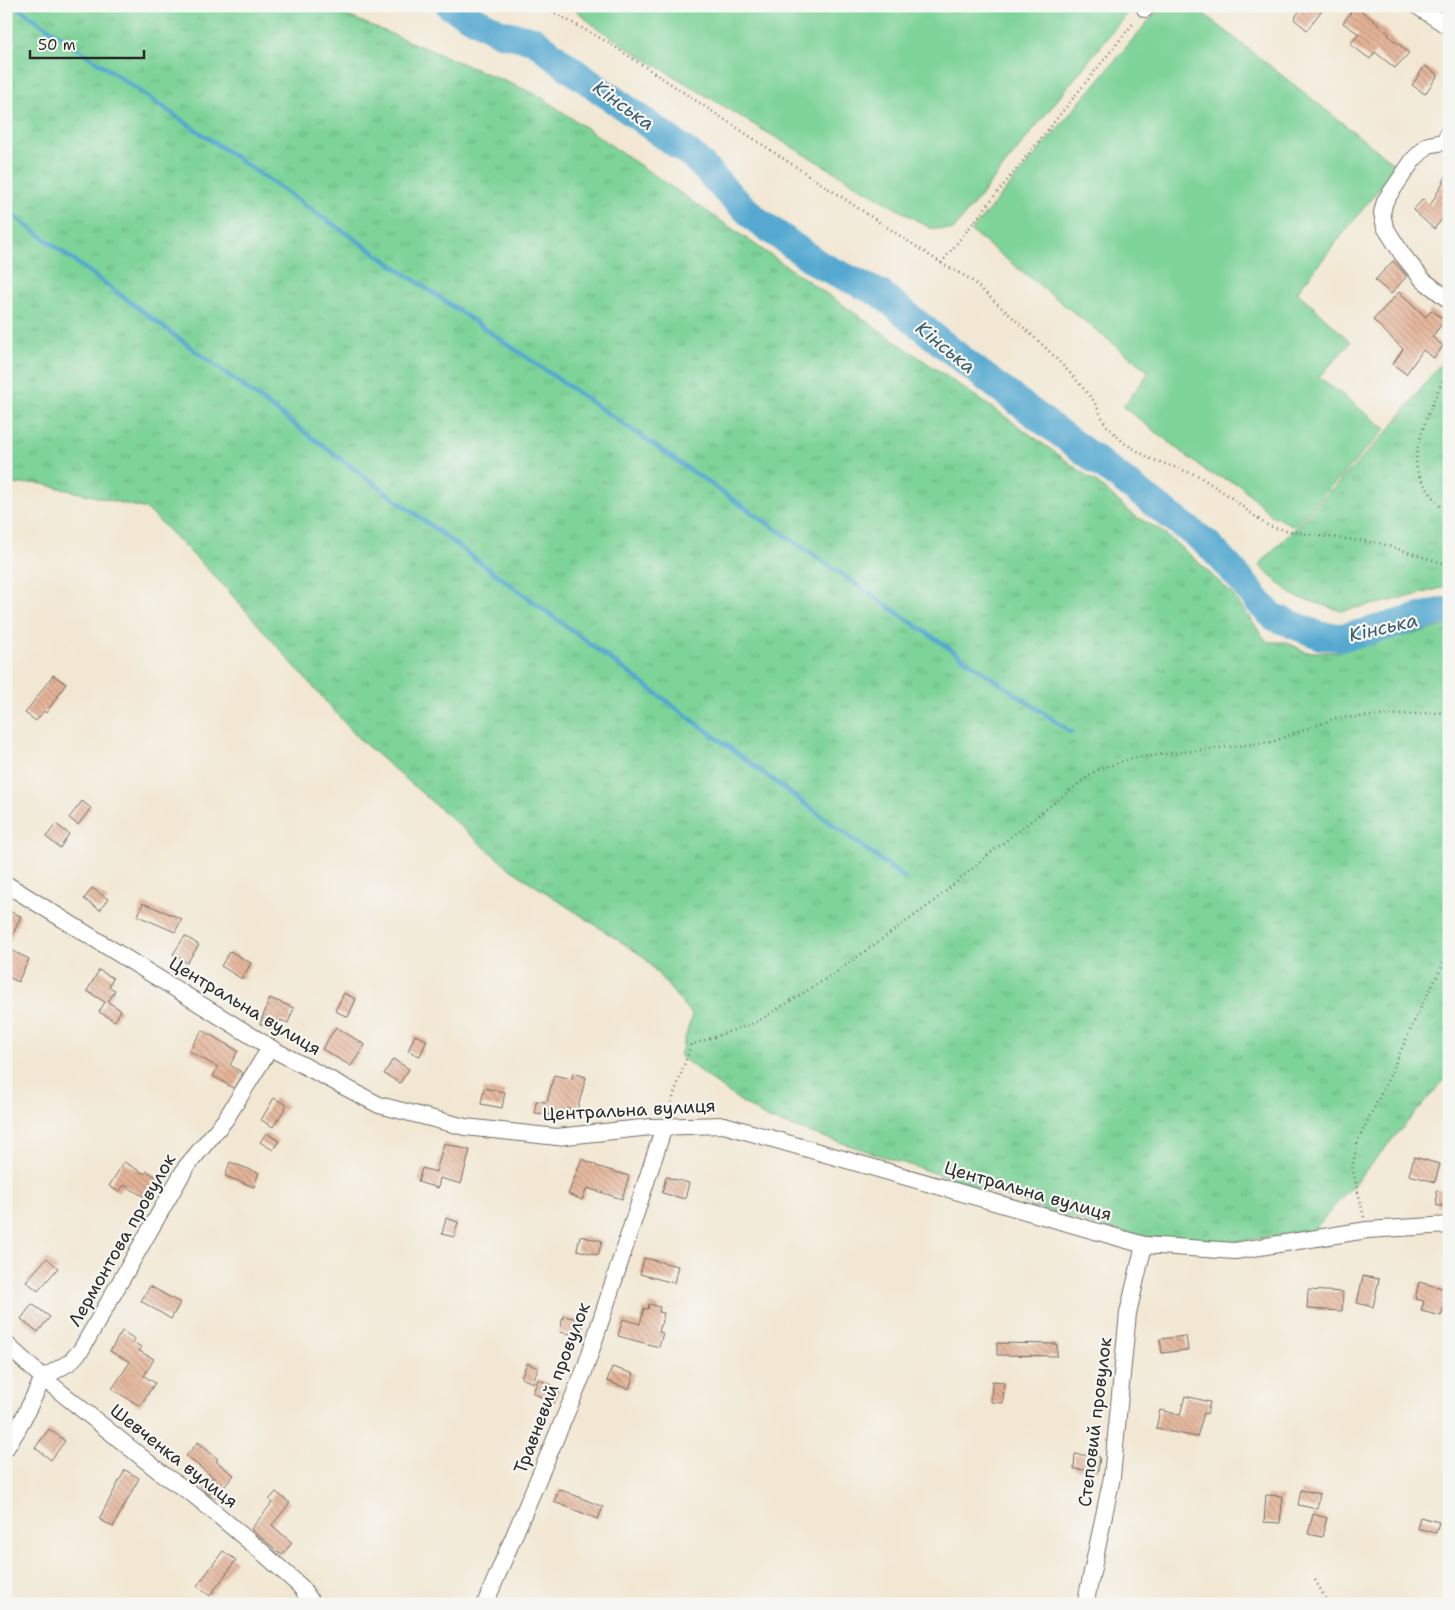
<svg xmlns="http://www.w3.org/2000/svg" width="1455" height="1610" font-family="'Shantell Sans',sans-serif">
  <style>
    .grass { fill: url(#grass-tufts); stroke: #547f62 }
    .garden { fill: #7dd398; stroke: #547f62 }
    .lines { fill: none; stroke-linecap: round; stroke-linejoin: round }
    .stream { stroke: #54a9d0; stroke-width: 4.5 }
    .river { stroke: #54a9d0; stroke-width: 28 }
    .building { fill: url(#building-back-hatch) }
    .street-casing { stroke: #716d65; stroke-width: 18 }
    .path { stroke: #716d65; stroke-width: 2.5; stroke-dasharray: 1 4; stroke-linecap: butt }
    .street { stroke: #fff; stroke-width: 16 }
    .labels { text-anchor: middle; stroke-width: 4.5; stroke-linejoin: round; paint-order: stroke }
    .street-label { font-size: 18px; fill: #2b2b2b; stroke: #f6f6f2 }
    .water-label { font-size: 19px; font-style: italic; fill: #3b5d6d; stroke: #f6f6f2 }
  </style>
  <defs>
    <pattern id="grass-tufts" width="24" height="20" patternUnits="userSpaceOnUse" patternTransform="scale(1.25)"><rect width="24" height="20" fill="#7dd398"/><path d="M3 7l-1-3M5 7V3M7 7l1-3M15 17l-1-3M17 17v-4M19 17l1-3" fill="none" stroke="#6cb583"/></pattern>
    <pattern id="building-back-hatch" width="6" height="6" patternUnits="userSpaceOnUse" patternTransform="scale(1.25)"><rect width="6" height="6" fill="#e5b498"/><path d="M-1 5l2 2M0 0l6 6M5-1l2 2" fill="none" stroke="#ba937c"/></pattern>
  </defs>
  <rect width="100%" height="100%" fill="#f6f6f2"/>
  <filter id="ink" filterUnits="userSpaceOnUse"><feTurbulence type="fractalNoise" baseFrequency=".02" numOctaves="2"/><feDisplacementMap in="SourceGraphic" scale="10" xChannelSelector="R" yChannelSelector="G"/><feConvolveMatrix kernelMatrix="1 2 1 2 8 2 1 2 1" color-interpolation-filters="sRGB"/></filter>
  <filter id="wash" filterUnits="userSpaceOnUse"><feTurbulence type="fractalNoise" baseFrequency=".0096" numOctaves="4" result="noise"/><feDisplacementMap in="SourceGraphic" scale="20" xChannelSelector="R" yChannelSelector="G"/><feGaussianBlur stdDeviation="1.12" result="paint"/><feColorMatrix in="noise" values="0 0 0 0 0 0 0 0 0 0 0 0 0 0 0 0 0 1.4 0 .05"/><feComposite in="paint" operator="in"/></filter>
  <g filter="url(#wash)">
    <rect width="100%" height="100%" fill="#f2e7d2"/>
    <g class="grass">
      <path d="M6,6h318l214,89 479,330 84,61 32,29 26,14 40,34 33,31 35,48h19l20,10h29l114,-27v449l-136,157 -80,11 -87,-5 -48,-10 -332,-109 -36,-24 -50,-38 12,-41 -48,-58 -134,-88 -152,-131 -134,-152 -77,-77 -109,-26 -32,2z"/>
      <path d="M1449,353v233l-48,13 -60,12 -47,-15 -35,-31 129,-134z"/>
    </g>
    <g class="garden">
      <path d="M571,6h549l7,7 -174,217 -23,-2 -184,-108 -115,-70 -34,-22z"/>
      <path d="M1161,6h33l203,160 -100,126 54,50 -32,35 67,52 -92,97 -23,-11 -31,-30 -31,-12 -86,-66 26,-35 -178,-141z"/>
    </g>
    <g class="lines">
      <g class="stream">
        <path d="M16,6l1055,726"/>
        <path d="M6,210l899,668"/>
      </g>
      <path class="river" d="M450,6l50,27 34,7 31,25 129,92 36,38 27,25 63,45 61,29 88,71 239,179 27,29 28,34 11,10 47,19 22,1 19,-4 81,-22h6"/>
    </g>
    <g id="blocks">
      <g class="building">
        <path d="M1303,6h22l-18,24 -13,-11z"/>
        <path d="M1355,6l34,27 -1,2 21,18 -14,15 -20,-16 -5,7 -20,-15 9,-10 -16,-11z"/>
        <path d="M1425,66l13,9 -13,19 -13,-9z"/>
        <path d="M1449,171v40l-15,18 -21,-19 10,-11 7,7z"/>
        <path d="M1393,261l14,15 -16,18 -16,-14z"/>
        <path d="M1399,292l27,25 5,-7 14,10 -13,17 11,9 -9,12 -11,-8 -17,24 -13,-10 10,-15 -30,-29z"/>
        <path d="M53,675l13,9 -20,29 -2,-2 -8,10 -11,-8z"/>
        <path d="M82,801l9,7 -13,17 -9,-7z"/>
        <path d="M56,824l13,10 -9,14 -14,-11z"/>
        <path d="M92,888l16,11 -8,11 -16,-11z"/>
        <path d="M143,903l39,16 -7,13 -37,-16z"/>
        <path d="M6,910l15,6 -14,32 22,11 -11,23 -12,-6z"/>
        <path d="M185,936l14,9 -12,18 -14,-9z"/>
        <path d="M230,951l21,12 -9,16 -21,-13z"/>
        <path d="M99,970l14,8 -4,9 6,3 -7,12 13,8 -6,11 -16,-9 6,-10 -18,-11z"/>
        <path d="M344,993l12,6 -8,18 -13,-6z"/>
        <path d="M270,998l24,10 -6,15 -7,-3 -5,11 -16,-7z"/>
        <path d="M336,1027l29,18 -14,21 -29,-17z"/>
        <path d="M202,1030l36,21 -8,14 13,8 -10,15 -20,-12 5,-9 -29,-16z"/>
        <path d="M415,1035l12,5 -7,16 -12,-5z"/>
        <path d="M393,1059l16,10 -9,14 -16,-9z"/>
        <path d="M573,1073l13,4 -9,34 -10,-2 -1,7 -31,-3 1,-12 11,1 7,-27 18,4z"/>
        <path d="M484,1088l21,4 -3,16 -21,-4z"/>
        <path d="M274,1098l13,7 -14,22 -12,-7z"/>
        <path d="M266,1133l13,8 -6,9 -13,-8z"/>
        <path d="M444,1143l26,7 -9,34 -21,-6 -2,10 -20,-6 4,-14 14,4z"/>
        <path d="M1414,1157l26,7 -5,18 -26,-7z"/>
        <path d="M582,1159l14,6v1l33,10 -7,23 -35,-11 -5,12 -14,-6z"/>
        <path d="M124,1162l21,12 2,-3 13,8 -12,20 -24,-14 -5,7 -10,-6z"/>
        <path d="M230,1162l29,11 -5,14 -29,-11z"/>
        <path d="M666,1177l23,6 -4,16 -23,-6z"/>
        <path d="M1447,1190l1,15 -11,1 -1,-15z"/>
        <path d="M446,1218l12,4 -4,15 -12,-3z"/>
        <path d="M580,1236l22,5 -4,14 -21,-5z"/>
        <path d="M47,1258l11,10 -20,23 -12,-10z"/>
        <path d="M644,1258l34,8 -4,17 -34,-9z"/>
        <path d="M1363,1276l16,3 -6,28 -16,-4z"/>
        <path d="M1419,1282l30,8 -8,26 -20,-5 3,-10 -9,-2z"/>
        <path d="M150,1286l30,17 -9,16 -30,-18z"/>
        <path d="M1308,1290l35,2 -1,19 -35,-2z"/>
        <path d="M32,1304l18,13 -12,15 -17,-13z"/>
        <path d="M649,1304l11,3 -1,5 5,1 -5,19 4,1 -4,14 -41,-11 5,-17 17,5 4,-16 4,1z"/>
        <path d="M563,1316l21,4 -3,16 -21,-4z"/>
        <path d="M122,1331l13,8 -2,3 8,5 -2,4 15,8 -10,17 11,7 -15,23 -28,-17 18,-27 -20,-11z"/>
        <path d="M1186,1336l2,14 -26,3 -2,-14z"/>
        <path d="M997,1343l60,1v12l-60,-1z"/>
        <path d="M527,1363l11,5 -5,15 -12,-5z"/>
        <path d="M612,1367l22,7 -5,15 -22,-8z"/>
        <path d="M538,1379l22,10 -6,14 -21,-10z"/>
        <path d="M992,1381l12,1 -1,21 -12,-1z"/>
        <path d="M1185,1396l25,6 -3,12 -3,-1 -7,24 -41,-8 4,-19 20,5z"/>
        <path d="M49,1429l16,12 -14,19 -16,-12z"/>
        <path d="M198,1442l20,17 -2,2 18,14 -20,24 -10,-9 10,-12 -28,-22z"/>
        <path d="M1075,1454l25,3 -2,14 -24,-2z"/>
        <path d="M125,1470l14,8 -26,49 -14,-8z"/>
        <path d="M559,1489l44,18 -5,12 -44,-17z"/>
        <path d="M1301,1490l19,4 -3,15 -19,-4z"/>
        <path d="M276,1492l14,11 -18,22 20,18 -10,12 -31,-26 21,-26 -3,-3z"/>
        <path d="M1266,1495l17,1 -3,27 -16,-1z"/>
        <path d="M1313,1514l14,4 -5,19 -14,-3z"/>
        <path d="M1420,1517l19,5 -3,11 -19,-5z"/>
        <path d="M223,1551l13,9 -26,36 -13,-10z"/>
      </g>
    </g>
  </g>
  <g filter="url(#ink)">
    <use href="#blocks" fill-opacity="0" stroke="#716d65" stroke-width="1"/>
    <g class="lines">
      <g class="street-casing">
        <g id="street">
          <path d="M1417,6l32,21"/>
          <path d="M1145,9l2,-3"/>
          <path d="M1449,132l-5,10 -16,3 -15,15 -28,41 -3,12 3,14 17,27 21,26 26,20"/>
          <path d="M6,884l270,167 103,54 86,22 92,10 94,-10 73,-2 420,120 91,6 132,-21 82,-5"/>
          <path d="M6,1344l37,34 122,98 29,19 68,57 38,34 13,18"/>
          <path d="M6,1448l12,-19 25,-51 27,-16 11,-12 105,-183 39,-47 45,-72"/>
          <path d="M485,1604l100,-235 79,-242"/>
          <path d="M1086,1604l1,-8 25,-119 16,-164 16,-68"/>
        </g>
      </g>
      <g class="path">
        <path d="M542,6l67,37 332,220 29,16 73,66 29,30 22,26 12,24 18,18 27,16 46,16 32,21 36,28 10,4 37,7 67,8 70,22"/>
        <path d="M941,263l194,-242"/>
        <path d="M1449,368c-11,22 -38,78 -32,102 4,14 23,35 32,48"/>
        <path d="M668,1112l23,-67 66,-23 78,-49 97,-70 62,-53 101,-79 37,-13 140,-16 64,-24 113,-6"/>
        <path d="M1364,1217l-12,-50 6,-27 27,-54 32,-71 32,-62"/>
        <path d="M1315,1580l14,24"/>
      </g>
      <use href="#street" class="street"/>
    </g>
  </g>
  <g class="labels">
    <g class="street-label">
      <text transform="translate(245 1006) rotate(31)" y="6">Центральна вулиця</text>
      <text transform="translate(629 1110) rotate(-3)" y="6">Центральна вулиця</text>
      <text transform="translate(1028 1191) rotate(16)" y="6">Центральна вулиця</text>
      <text transform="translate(122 1240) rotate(-60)" y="6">Лермонтова провулок</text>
      <text transform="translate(552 1388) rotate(-69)" y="6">Травневий провулок</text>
      <text transform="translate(1095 1422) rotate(-83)" y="6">Степовий провулок</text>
      <text transform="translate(174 1456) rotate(38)" y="6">Шевченка вулиця</text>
    </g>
    <g class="water-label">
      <text transform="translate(624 105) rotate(36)" y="7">Кінська</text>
      <text transform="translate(946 347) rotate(39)" y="7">Кінська</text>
      <text transform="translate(1383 627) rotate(-13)" y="7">Кінська</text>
    </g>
  </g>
  <rect width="1455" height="1610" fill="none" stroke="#f6f6f2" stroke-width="25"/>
  <path d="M30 50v8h114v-8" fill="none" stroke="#2b2b2b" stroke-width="2.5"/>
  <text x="38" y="50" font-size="15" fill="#2b2b2b" stroke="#f6f6f2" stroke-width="4" paint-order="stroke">50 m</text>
</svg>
